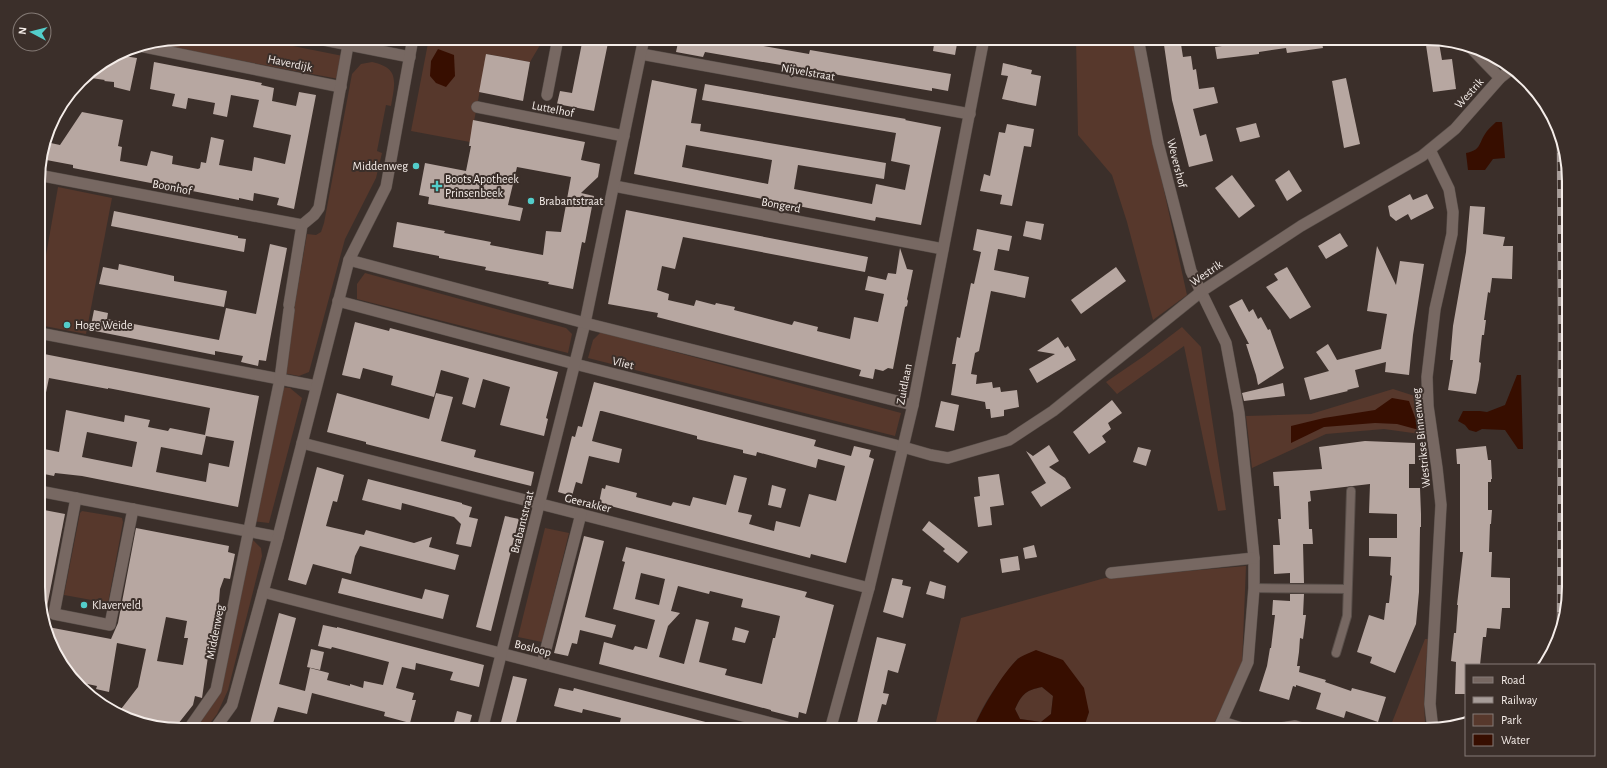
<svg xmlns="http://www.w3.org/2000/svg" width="1607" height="768" font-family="'Alegreya Sans',sans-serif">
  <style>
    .green { fill: #57382c }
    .water { fill: #370e00; fill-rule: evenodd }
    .building { fill: #b7a7a1; fill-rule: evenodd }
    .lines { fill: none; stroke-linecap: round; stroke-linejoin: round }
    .service-casing { stroke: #594f4a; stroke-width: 10 }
    .minor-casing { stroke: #594f4a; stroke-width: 12 }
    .tertiary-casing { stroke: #594f4a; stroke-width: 12 }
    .service { stroke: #776862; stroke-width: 8 }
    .minor { stroke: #776862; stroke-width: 11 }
    .tertiary { stroke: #776862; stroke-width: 11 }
    .rail-casing { stroke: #a79d99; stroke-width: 4.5 }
    .rail { stroke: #3b2f2a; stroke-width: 3; stroke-dasharray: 9; stroke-linecap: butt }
    .poi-dot { fill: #53cdca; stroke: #3b2f2a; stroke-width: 1.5 }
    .labels { text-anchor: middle; stroke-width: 4; stroke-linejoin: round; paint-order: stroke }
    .street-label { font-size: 12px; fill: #f5ede9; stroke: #3b2f2a }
    .poi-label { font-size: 12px; fill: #f5ede9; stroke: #3b2f2a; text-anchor: start }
    .rim { fill: none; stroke: #f5ede9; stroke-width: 2 }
  </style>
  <rect width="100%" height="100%" fill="#3b2f2a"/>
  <g class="green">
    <path d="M181,38h72l90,18 -4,23 -188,-35z"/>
    <path d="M429,38h103l11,2 -13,22 -43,-8 -17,88 -59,-11z"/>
    <path d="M1076,38h58l9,57 44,200 -34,25 -26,-98 -15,-47 -34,-40z"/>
    <path d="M372,62c28,6 23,20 19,44l-5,-1 -9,46 5,2 -6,25 -31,61 -36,133 -10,4 -16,-3 24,-139 9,1 5,-3 3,-9 28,-149 9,-10z"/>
    <path d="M58,187l54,11 -26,136 -47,-9v-30z"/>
    <path d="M365,273l201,55 6,6 -4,19 -211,-54v-15z"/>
    <path d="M1182,327l19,20 25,163 -8,1 -34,-165 -67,48 -11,-12 38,-26z"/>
    <path d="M601,332l300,81 -6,23 -307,-78 5,-18z"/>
    <path d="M280,387l10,1 12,10 -33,125 -16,-2z"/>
    <path d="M1393,389l31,10 3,36 -43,-6 -58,5 -74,34 -6,-52 65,-2z"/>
    <path d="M82,511l36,6 4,1 1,4 -15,81 -44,-8 16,-82z"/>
    <path d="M545,528l24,5 -27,109 -24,-5z"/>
    <path d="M252,539l9,9 1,8 -34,134 -11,24 -12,16h-11l24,-33z"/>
    <path d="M1246,566l-4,98 -31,66h-128l6,-18 -71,-54c-17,21 -36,45 -45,72h-39l27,-112 144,-40z"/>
    <path d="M1425,639h3c-2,30 -6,60 -2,91h-37z"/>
    <path d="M1042,687l11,9 -2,18 -10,8 -21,-3 -5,-10c7,-15 11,-19 27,-22z"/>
  </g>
  <g class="water">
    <path d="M438,49l16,6 1,21 -9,11 -10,-4 -6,-7 1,-15z"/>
    <path d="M1496,122h6l3,36 -12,1 -8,11h-17l-2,-17c15,-3 12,-8 19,-19 2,-4 7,-8 11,-12z"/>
    <path d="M1517,375h4l2,74h-5l-13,-19 -23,-1 -6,3 -7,-2 -4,-5 -7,-4 5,-10h17l7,1 18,-7z"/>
    <path d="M1392,398l17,3 7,19 6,5 -3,5 -22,-6 -22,-1 -51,4 -33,16v-17l33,-8 51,-8z"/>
    <path d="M1036,650l27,10 21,28 5,24 -6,18h-110c6,-17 32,-61 46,-72 4,-3 11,-5 17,-8zM1042,687l11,9 -2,18 -10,8 -21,-3 -5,-10c7,-15 11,-19 27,-22z"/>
  </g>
  <g class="building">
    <path d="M583,38h26l-15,73 -37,-7 3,-13 12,2z"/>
    <path d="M679,38h39l91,16 1,-4 141,24 -3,17 -16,-3v3l-227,-39 -2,5 -27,-5z"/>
    <path d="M935,38h23l-3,17 -22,-4z"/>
    <path d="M1163,38h17l3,19 8,-1 2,14 3,-1 3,20 15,-2 4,16 -25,6 7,27 6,-2 7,27 -24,6 -17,-67z"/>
    <path d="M1221,38h100l2,10 -36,5 -1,-5 -27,4v2l-42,5 -2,-12 7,-1z"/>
    <path d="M1439,43l3,17 10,-1 4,30 -23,3 -7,-47z"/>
    <path d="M486,54l44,8 -7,39 -44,-9z"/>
    <path d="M117,55l20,3 -7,33 -16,-4v-5l-10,-1 1,-1 -21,-3 2,-3z"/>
    <path d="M154,62l108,21 -1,2 13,3 -2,13 24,5 3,-14 17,3 -22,114 -17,-4 2,-7 -25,-5 -1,8 -14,-3v2l-166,-32v-3l-32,-6 5,-17 14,3 22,-33 41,8 -5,26 4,1 -2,14 27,5 4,-15 22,5 -1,8 26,5 2,-1 1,-6 5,1 5,-26 13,3 -5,25 33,6 2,-14 31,7 6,-29 -38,-8 6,-27 -28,-5 -4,22 -14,-3 2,-11 -27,-5 -2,11 -14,-3 3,-12 -25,-5z"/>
    <path d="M1003,63l29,7 -1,4 10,2 -5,30 -34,-7 6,-23 -7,-1z"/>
    <path d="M1346,78l14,66 -16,4 -12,-67z"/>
    <path d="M652,80l45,9 -6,34 10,1 -1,7 186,32 -2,16 -86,-14 -4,24 78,15 4,-20 29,6 5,-25 -19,-4 5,-28 -194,-33 3,-16 201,35 -1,1 36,7 -20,98 -45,-8 -1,4 -241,-47zM686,145l86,15 -4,24 -86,-17z"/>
    <path d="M473,120l112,22 -4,18 19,4 -2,13 -17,16 13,3 -9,47 -3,-1 -9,47 -25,-5 1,-2 -64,-12 1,-3 -47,-9v-2l-46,-9 4,-25 48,9 -1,2 47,9 -1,3 53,10 3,-24 15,1 10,-55 -54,-10 -9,38 15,3 -3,13 -92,-17 1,-7 -10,-2 6,-32 41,8 5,-25h-2z"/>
    <path d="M1256,123l4,14 -20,5 -4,-14z"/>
    <path d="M1007,124l27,5 -3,18 -7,-1 -12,60 -12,-2 2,-9 -22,-4 4,-17 6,2 9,-44 6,1z"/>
    <path d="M1289,170l13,21 -15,10 -12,-21z"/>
    <path d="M1232,175l23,31 -16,12 -24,-30z"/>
    <path d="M1410,194l3,6 14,-6 7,14 -23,12 -3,-6 -12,7 -6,-5 -2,-10z"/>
    <path d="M1470,206l15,1 -2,27 22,3 -2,9h10l-1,33 -20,-1 -2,15 -2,-1 -4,28h2l-2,15h-2l-3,27 2,1 -2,17 -3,14 -28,-4 5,-30h-3l3,-34 13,-74z"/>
    <path d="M626,210l242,47 -3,15 -182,-35 -8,32 -13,-3 -5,24 12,4 -1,6 26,6 2,-6 19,5 1,-2 19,4 -1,3 58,15 2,-4 24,6 -1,4 33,8 4,-22 24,5 6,-28 -19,-4 3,-14 18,4 2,-7 8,1 4,-26 7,21 6,1 -6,29 1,2 -1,5 -2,1 -12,62 -5,-1 -5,3 -8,-2 -2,10 -14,-3 2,-6 -204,-53 1,-4 -50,-9z"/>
    <path d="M114,211l124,25v2l8,1 -2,13 -133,-26z"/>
    <path d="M1026,221l18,3 -3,16 -18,-4z"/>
    <path d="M977,229l35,7 -3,15 -11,-2 -4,21 35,7 -4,21 -34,-7 -12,60 -4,2 -4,21 6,1 -1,9 16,-2 1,6 7,-1 1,5 16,-2 2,17 -15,3v6l-13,2 -1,-9h-4l-1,-7 -34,-7 5,-31h-4l5,-27 3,1 11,-55 3,1 7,-32 -8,-2z"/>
    <path d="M1340,233l8,13 -22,13 -8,-13z"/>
    <path d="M270,244l17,4 -21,113 -7,-1 -1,6 -17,-4 2,-6 -28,-5v4l-125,-25 4,-20 14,3 -1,6 112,21 7,-32 30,6z"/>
    <path d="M1377,246l19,39 4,-24 24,3 -11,71 -4,40 -24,-3 1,-10 -31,8 4,17 -12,3 1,1 -38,9 -6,-22 25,-7 -13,-19 12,-8 9,16 44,-11 6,-35 -20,-3z"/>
    <path d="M119,264l55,12v5l53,10 -3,16 -125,-23 4,-17 15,3z"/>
    <path d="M1116,267l10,14 -45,33 -10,-14z"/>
    <path d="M1287,267l24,40 -21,12 -24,-32 12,-7 -4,-6z"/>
    <path d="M1242,299l7,13 4,-3 5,10 3,-2 7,13 2,-1 14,39 -26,17 -2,-10 -10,-31h3l-20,-38z"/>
    <path d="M355,322l34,9 1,-3 168,44 -12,46 2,1 -4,17 -44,-11 10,-38 -27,-8 -8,29 -13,-4 7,-26 -28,-8 -7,27 -43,-12 2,-9 -30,-8 -3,11 -18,-4z"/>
    <path d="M1058,337l7,11 3,-2 8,14 -39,23 -8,-14 26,-15 -18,-3z"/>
    <path d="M39,353l220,43 -21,111 -156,-31 -27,-3 -1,3 -15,-3v-25l20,4 7,-42 58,12 1,-7 25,5 -2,7 20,4 2,-3 35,7 5,-27 -102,-20v1l-59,-11 -5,24 -5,-1zM87,432l50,10 -5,25 -50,-10zM206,436l28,5 -5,26 -20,-4 -3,19 -50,-10 5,-25 41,8z"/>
    <path d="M594,382l222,58 -2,6 37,10 3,-10 17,4 -2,7 5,2 -28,104 -35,-9 -1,4 -211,-55 3,-15 3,1 1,-4 31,8 -1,4 35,9 2,-4 17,4 3,-9 33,8 8,-30 13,3 -9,34 14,3 -3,9 25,7 2,-10 24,6 9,-33 27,7 9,-35 -27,-7 -2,9 -59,-16 -1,4 -13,-3v-3l-46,-11v-3l-95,-25h-2l-8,30 30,8 -3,14 -30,-7 -7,28 -6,-2 -4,14 -14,-4 14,-56 3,1 3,-11 4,1z"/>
    <path d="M1283,383l2,13 -41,5 -2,-8z"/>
    <path d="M337,393l92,26 7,-26 17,4 -12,44 35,9 -2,7 60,15 -3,14 -165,-42v-2l-39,-10z"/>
    <path d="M1112,400l10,13 -14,10 3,6 -9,7 4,6 -17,12 -16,-22z"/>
    <path d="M941,401l18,4 -5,26 -19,-4z"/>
    <path d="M1365,441l50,2v21h-6v24h11l1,26v13h-1l-1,65 -3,32 -21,49 -25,-10 2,-6 -15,-5 12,-37 15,5 2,-17h3l3,-27 -2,-1 1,-18 -22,-1v-18h28v-24l-28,-1 1,-29 -60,7 1,10 -3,1 1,27h3l1,15h-10l1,39h-14v-10l-16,1 -1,-29h7l-2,-26h3l-2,-33h-5l-1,-14 49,-3 -3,-22z"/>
    <path d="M1049,445l10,16 -10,6 16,11 6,10 -30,19 -10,-15 15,-9 -20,-32 7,5z"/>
    <path d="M1486,446l2,14h3l1,19h-1v3h-3v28h4l-1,14h-1l-1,28h3l-1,25 19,1v30h-8l-2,21 -13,-1 -1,9h-3l-3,28h-14v29h-11l1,-32 -5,-1 3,-28h2l2,-28h-1l6,-53h-3v-88h-3l-1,-15z"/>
    <path d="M1138,447l13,3 -5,16 -13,-4z"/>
    <path d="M317,467l27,8 -7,27 -4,-1 -7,25 38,9 2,-5 48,13 18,-6 -3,10 30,8 -4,15 -95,-24 -5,10 -4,18 -38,-10 -7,21 -18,-5z"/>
    <path d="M999,474l5,31 -14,2 2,18 -14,2 -4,-30 6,-1 -2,-19z"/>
    <path d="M368,479l94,24v1l10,3 -3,10 9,2 -7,28 -15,-3 5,-20 -7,-7 -52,-14 -1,7 -39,-10z"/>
    <path d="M772,485l14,4 -5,19 -13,-3z"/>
    <path d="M39,509l26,5 -20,103 -2,-1 -4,-10z"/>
    <path d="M505,516l14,3 -28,112 -15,-4z"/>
    <path d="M929,521l39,31 -10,11 -15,-12 2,-2 -23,-19z"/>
    <path d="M136,528l93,18 -1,6 7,2 -5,25 -6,-1 -4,11 -2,24 -8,30 -8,55 -7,-2 -2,9 -19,24 -48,-10 -8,-6 20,-26 8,-38 -29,-6 -8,49 -13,-3 1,-3 -19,-4 -11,-8 -19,-47 63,12 7,-16zM166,617l21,4 -3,17h4l-5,27 -26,-4z"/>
    <path d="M584,536l20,5 -19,76 31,8 -4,13 -32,-8 -3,14 -5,-1 -4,13 -14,-3z"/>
    <path d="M1034,545l3,12 -12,2 -2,-11z"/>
    <path d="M626,547l181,45 -2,5 29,8 -28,109 -7,-2 -1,6 -27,-7v-1l-172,-46 5,-22 29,8 2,-4 12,3 8,-29 -42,-11 12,-47 -3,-1zM641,573l24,6 -6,26 -24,-6zM678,586l31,8 1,-3 33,8 -2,8 39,9 -5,22h-2l-11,46 -37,-9 2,-6 -28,-7 10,-40 -13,-3 -12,45 -25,-7 9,-31 12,-13 -9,-2z"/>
    <path d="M1018,556l2,14 -18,3 -2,-14z"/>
    <path d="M342,578l80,21 3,-10 24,6 -6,24 -105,-26z"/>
    <path d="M892,578l11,2 -1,5 9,2 -8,31 -20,-6z"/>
    <path d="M930,581l16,5 -2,13 -18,-5z"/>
    <path d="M1290,594h14l-1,21h3l-3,24 -3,-1 -1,14 -2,14h3l-1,6 27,8 -1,2 26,9 1,-3 34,9 -8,25 -32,-11 -2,7 -28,-9 5,-16 -25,-8v2l-3,-1 -4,14 -30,-9 8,-25 3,-18h1l4,-33h-3l1,-15 17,1z"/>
    <path d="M279,613l17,5 -17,66 26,7 5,-23 19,5 -2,7 23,6v-2l13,4 1,-7 19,4 6,-23 -57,-15 -1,2 -13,-3 5,-21 14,3v-1l147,38 -5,22 -29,-7 3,-8 -37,-9 -1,7 -13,-3 -6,21 18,5 -2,7h4l-6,23 -26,-7 1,-4 -73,-19 -5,21 -29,-7 -7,23h-15l1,-2 -8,-1z"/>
    <path d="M735,627l14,4 -4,12 -13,-3z"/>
    <path d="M877,637l29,7 -8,29 -10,-3 -5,23 6,1 -3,11 -4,-1 -7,26h-18l2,-7h-2z"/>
    <path d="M311,649l13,3 -4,18 -13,-3z"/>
    <path d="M513,676l14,3 -9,36 -4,15h-15z"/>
    <path d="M559,688l14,3 1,-3 147,38v4h-68l-33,-8 1,-4 -38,-9 -1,4 -28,-7z"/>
    <path d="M457,711l15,4 -4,15h-16z"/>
  </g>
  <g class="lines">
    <g class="service-casing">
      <g id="service">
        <path d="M1254,588l93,1"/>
        <path d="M1336,653l11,-37 4,-125"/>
      </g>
    </g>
    <g class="minor-casing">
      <g id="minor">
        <path d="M314,38l96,19"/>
        <path d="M1138,38l20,105 33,128 35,72 13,70 15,145v30l-6,74 -30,68"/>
        <path d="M140,46l201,41"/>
        <path d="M1470,47l30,31"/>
        <path d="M641,54l329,60"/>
        <path d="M547,95l11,-57"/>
        <path d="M477,107l147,29"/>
        <path d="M1430,150l19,39 4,23 -1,22 -17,75 -8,68 1,29 9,62 4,37 -11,199 3,26"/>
        <path d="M38,175l264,50"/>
        <path d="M614,186l329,63"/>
        <path d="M349,260l37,-73 27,-149"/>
        <path d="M338,301l237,63 328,83 -34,141 -39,142"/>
        <path d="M289,305l13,-80 12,-10 5,-7 29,-163"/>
        <path d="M39,333l277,53"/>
        <path d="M913,405l71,-367"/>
        <path d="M302,443l567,145"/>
        <path d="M39,491l239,46"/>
        <path d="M76,498l-22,116 56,11 23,-116"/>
        <path d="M1111,573l143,-15"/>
        <path d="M263,592l535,138"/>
        <path d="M542,664l39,-150"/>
        <path d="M1222,722l26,8"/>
        <path d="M188,730l28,-40 64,-311 9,-69"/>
        <path d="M482,730l103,-407 59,-285"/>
        <path d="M1268,730l27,-4 12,4"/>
      </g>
    </g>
    <g class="tertiary-casing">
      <path id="tertiary" d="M214,730l18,-25 46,-168 71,-277 236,63 328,82 -10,42 28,8 17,3 61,-18 44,-29 149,-120 99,-65 121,-70 33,-27 45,-51 9,-7"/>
    </g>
    <use href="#service" class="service"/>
    <use href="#minor" class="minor"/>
    <use href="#tertiary" class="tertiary"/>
    <g class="rail-casing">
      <g id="rail">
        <path d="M1567,598l1,-247"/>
        <path d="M1559,639l1,-306 -1,-192"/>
      </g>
    </g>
    <use href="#rail" class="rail"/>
  </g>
  <g class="poi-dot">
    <circle cx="416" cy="166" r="4"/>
    <path d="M435 180h4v4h4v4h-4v4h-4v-4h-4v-4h4z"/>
    <circle cx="531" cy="201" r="4"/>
    <circle cx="67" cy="325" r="4"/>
    <circle cx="84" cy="605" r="4"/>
  </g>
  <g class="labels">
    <g class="street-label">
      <text transform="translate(290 63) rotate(12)" y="4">Haverdijk</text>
      <text transform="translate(808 72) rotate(10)" y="4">Nijvelstraat</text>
      <text transform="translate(1469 93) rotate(-48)" y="4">Westrik</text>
      <text transform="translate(553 109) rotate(11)" y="4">Luttelhof</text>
      <text transform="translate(1177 163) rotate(76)" y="4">Wevershof</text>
      <text transform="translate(172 187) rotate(11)" y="4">Boonhof</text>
      <text transform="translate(781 205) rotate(11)" y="4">Bongerd</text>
      <text transform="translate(1206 273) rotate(-34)" y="4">Westrik</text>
      <text transform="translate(623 363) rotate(14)" y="4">Vliet</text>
      <text transform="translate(904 384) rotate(-79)" y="4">Zuidlaan</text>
      <text transform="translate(1421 438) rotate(-96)" y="4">Westrikse Binnenweg</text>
      <text transform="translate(588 503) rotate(14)" y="4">Geerakker</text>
      <text transform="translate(522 522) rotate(-76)" y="4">Brabantstraat</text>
      <text transform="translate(215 632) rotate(-79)" y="4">Middenweg</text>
      <text transform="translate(533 648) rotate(14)" y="4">Bosloop</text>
    </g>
    <g class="poi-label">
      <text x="408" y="170" text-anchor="end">Middenweg</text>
      <text x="445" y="183">Boots Apotheek<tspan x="445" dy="14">Prinsenbeek</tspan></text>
      <text x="539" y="205">Brabantstraat</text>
      <text x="75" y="329">Hoge Weide</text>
      <text x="92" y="609">Klaverveld</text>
    </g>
  </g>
  <path d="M0 0H1607V768H0ZM181 45H1426A136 136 0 0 1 1562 181V587A136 136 0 0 1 1426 723H181A136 136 0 0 1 45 587V181A136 136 0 0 1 181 45Z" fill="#3b2f2a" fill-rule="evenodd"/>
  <path class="rim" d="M181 45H1426A136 136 0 0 1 1562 181V587A136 136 0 0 1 1426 723H181A136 136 0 0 1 45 587V181A136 136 0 0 1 181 45Z"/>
  <rect x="1465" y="664" width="130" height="92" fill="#3b2f2a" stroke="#857b76"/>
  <rect x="1473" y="677" width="20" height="6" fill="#776862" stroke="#857b76"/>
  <text x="1501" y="684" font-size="12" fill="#f5ede9">Road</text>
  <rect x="1473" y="697" width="20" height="6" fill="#a79d99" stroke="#857b76"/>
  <text x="1501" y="704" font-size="12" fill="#f5ede9">Railway</text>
  <rect x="1473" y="714" width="20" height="12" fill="#57382c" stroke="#857b76"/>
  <text x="1501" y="724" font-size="12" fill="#f5ede9">Park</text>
  <rect x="1473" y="734" width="20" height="12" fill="#370e00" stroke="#857b76"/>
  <text x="1501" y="744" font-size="12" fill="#f5ede9">Water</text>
  <g transform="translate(32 32) rotate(277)"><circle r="19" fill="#3b2f2a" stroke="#857b76"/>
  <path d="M0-3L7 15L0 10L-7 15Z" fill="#53cdca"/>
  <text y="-6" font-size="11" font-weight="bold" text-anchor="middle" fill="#f5ede9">N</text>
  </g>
</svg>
